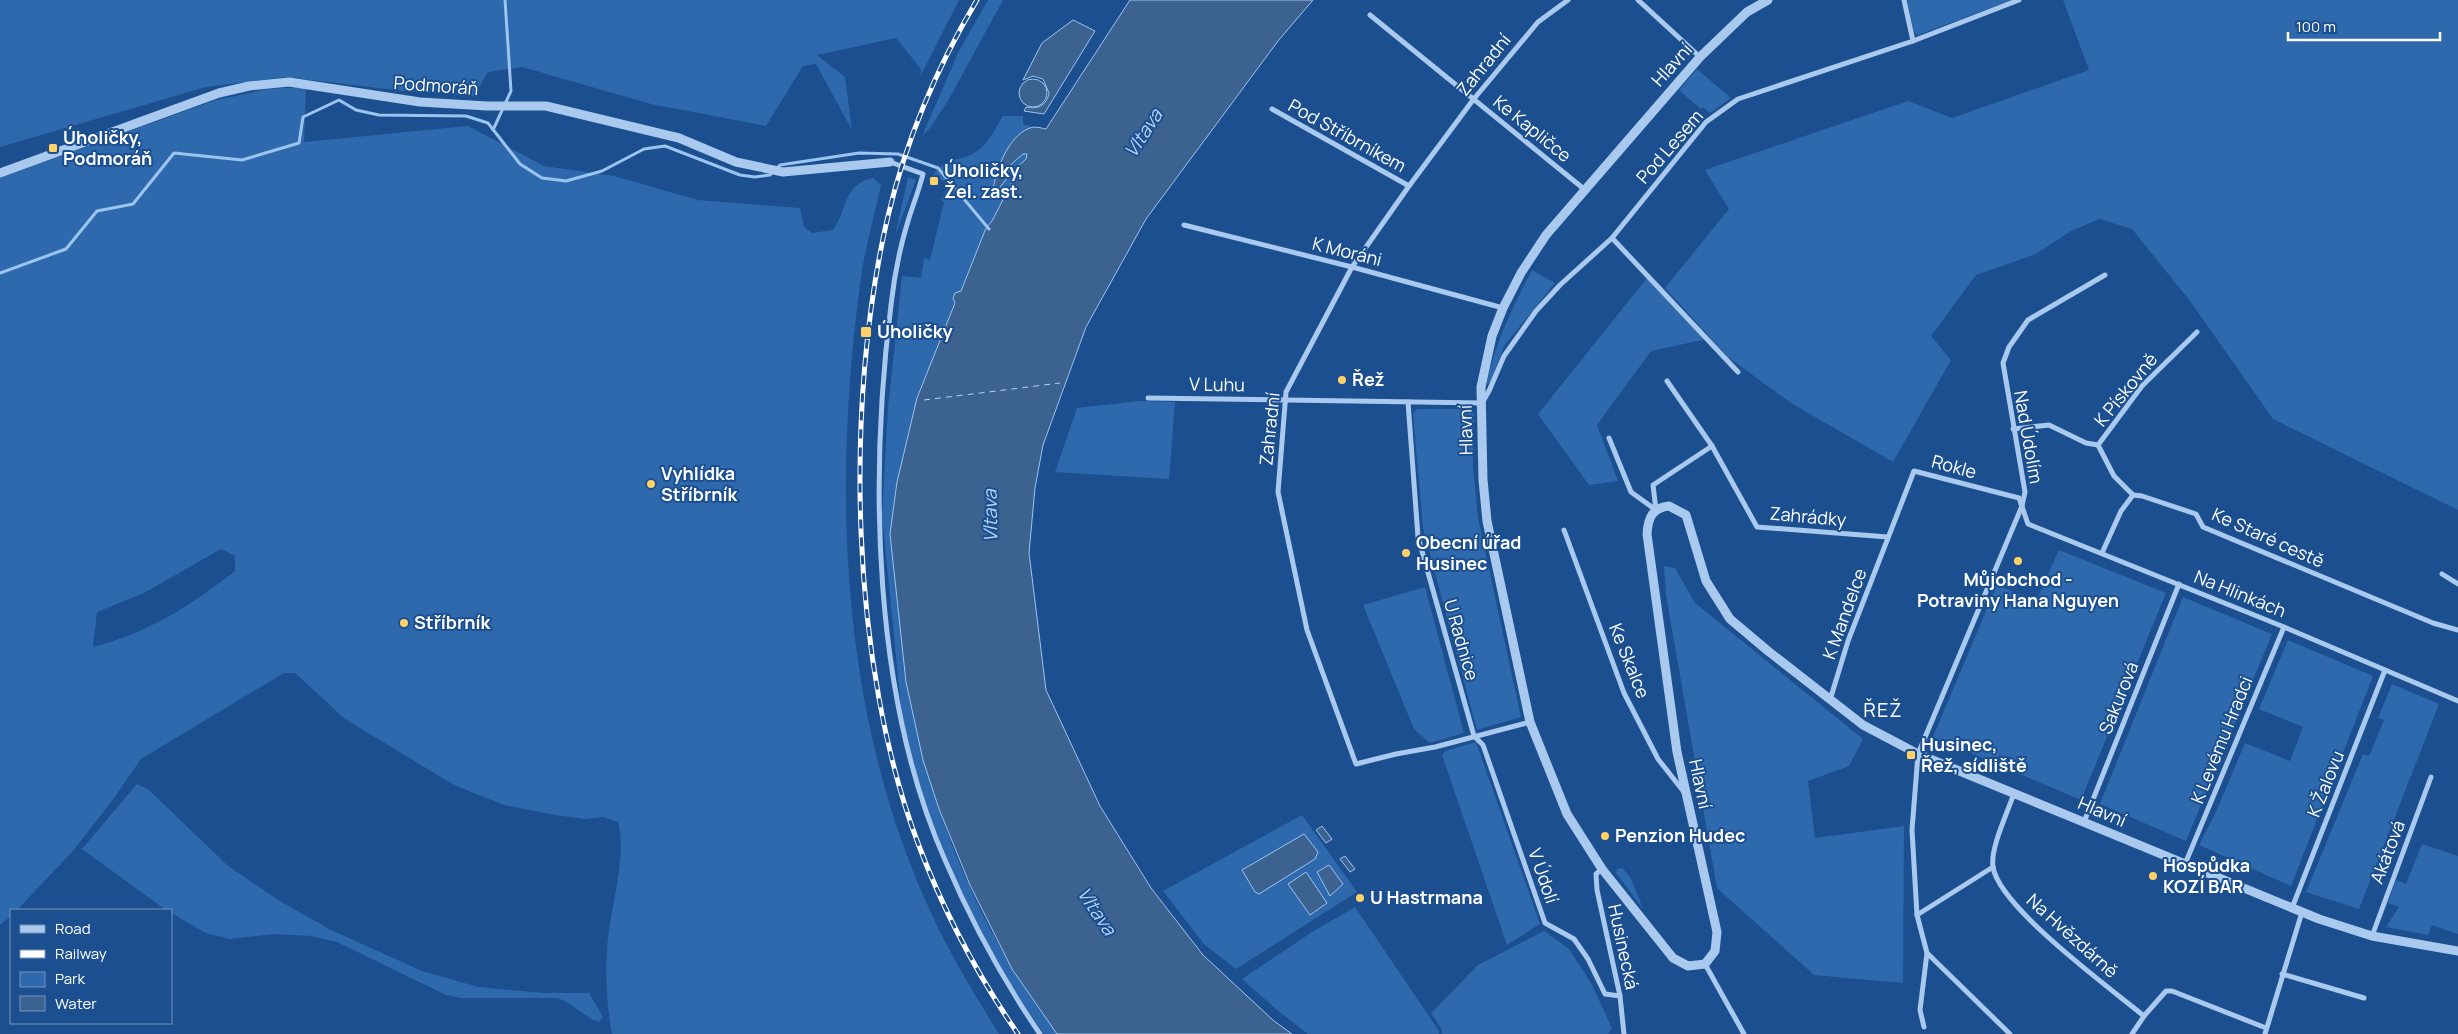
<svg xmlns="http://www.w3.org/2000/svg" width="2458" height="1034" font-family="Manrope,sans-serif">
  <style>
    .green { fill: #2e69ad; fill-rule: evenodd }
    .water { fill: #3c6290; stroke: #9cc4f0; fill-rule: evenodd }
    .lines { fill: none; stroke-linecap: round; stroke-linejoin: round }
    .stream { stroke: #9cc4f0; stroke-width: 3 }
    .ferry { stroke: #b5d3f5; stroke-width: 1; stroke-dasharray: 6 5; stroke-linecap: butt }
    .minor { stroke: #a9c9ee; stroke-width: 5 }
    .tertiary { stroke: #a9c9ee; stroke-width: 9 }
    .rail-casing { stroke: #fff; stroke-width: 5 }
    .rail { stroke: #1b4f8f; stroke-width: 3; stroke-dasharray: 9; stroke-linecap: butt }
    .poi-dot { fill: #ffd166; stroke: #1b4f8f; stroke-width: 2 }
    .labels { text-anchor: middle; stroke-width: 4; stroke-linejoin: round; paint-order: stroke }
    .street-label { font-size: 18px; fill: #fff; stroke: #1b4f8f }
    .poi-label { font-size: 18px; font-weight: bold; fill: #fff; stroke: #1b4f8f; text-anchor: start }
    .water-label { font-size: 19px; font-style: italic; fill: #b5d3f5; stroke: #1b4f8f }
    .quarter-label { font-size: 20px; letter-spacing: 1px; fill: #fff; stroke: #1b4f8f }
  </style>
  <rect width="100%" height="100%" fill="#1b4f8f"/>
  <g class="green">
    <path d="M0,0h959l-39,77 1,-8 -25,-31 -79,17 28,22 7,53 -36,-66 -13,2 -37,60 -115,-22 -129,-37 -34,5 -14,24 -70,-5 -119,-14 -79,10 -206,60z"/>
    <path d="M988,0h15l-54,99 -19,29 -8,8 37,-85z"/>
    <path d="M1907,0h105l-94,35 -4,-3z"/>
    <path d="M2063,0h395v510l-185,-91 -83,-118 -58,-72 -32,-10 -29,12 -35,23 -60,21 -45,61 20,24 -58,102 -102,-59 -63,-46 -63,-69 64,-79 -24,-39 203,-69 44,17 137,-48z"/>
    <path d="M1697,69l34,29 -21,15 -7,-6 -2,2 -22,-19z"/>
    <path d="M306,87l-2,55 164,-16 76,40 70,10 84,24 102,8 4,19 8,6 21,-3c15,-21 10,-46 40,-52l8,7c-7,33 -17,66 -21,100 -28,208 -19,436 72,630 19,41 43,80 67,119h-387c-6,-30 -7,-66 -4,-97 4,-31 19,-86 10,-115l-15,-5 -18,2 -30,-4 -51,-10 -50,-20 -109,-66 -50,-46h-11l-143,86 -29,42 -40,51 -55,58h-6v6l-11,9v-747l213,-77 54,-12zM221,549l14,7v15c-45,35 -87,62 -142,76l4,-35 47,-19z"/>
    <path d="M1003,116h20v8l9,3c-26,13 -31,38 -40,64l16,-14 4,2 -1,5 -19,37 -6,7 -25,63 -6,2 -2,5 2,5 -38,95 -14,244c9,111 52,230 109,326 13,23 30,44 45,66h-13l-33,-48 -24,-41 -26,-53 -33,-81 -16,-52 -11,-51 -19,-194 6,-106 14,-132 19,2 3,-20 6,2 14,-58 -3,-2 8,-15 -16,-10c13,-19 27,-12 44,-24 13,-9 18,-23 26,-35z"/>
    <path d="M1023,154h4v5l-15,13 -4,-1v-4z"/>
    <path d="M908,177l8,3 -21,56z"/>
    <path d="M1532,270l23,13 -51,63 -13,35 -5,5c9,-43 26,-78 46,-116z"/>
    <path d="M1647,278l60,61 -56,12 -54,74 21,56 -29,4 -51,-71z"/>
    <path d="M1140,401l35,1 -6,77 -114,-7 22,-64z"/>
    <path d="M1417,409h52l5,4 -1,54 5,51 43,199 -44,13 -54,-202 -10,-115z"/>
    <path d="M2059,550l107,43 -85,207 -148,-63 64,-152 39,16z"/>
    <path d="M1664,566l11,2 20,35 168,136 -14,27 -41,15 7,57 89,-12 -1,157 -89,-8 -97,-87 -51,-293z"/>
    <path d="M1425,587l39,146 -34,10 -16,-14 -51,-124z"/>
    <path d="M2183,597l89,37 -86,207 -86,-37z"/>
    <path d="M2288,640l85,36 -82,210 -92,-41 17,-33 29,-69 45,18 13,-34 -44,-18z"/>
    <path d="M2392,684l47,20 -80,205 -53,-17 57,-138 6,2 15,-36 -6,-2z"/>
    <path d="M1476,742l64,182 -33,21 -65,-190 3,-4z"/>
    <path d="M137,784l12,6 78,75 51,35 53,30 91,41 56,16 65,6h46l14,24 -4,5c-16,-5 -25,-19 -42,-24h-96l-15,-3 -109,-53 -26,-6 -36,-2 -46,5 -23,-6 -35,-20v-3h-5l-84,-61z"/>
    <path d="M1302,815l55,77 -121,77 -32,-25 -41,-53zM1304,834l14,18 -63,40 -13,-22z"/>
    <path d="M2422,844l36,12v78l-26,-9 -4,10 -42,-8 13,-20 -11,-4 8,-23 10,4z"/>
    <path d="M1622,868l9,10 12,31 -27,-36 1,-4z"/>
    <path d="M1355,907l84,124v3h-131l-32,-25 -34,-30 70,-47z"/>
    <path d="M1544,931l25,18 22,34 21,45 -4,6h-166v-4l-11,-17 47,-48z"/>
  </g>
  <g class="water">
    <path d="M1130,0h183l-35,41 -132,178 -60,108 -43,118 -8,43 -6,65 17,137 54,116 51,82 52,67 71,66 18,13h-235l-45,-65 -42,-84 -31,-76 -16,-49 -17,-78 -16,-148 7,-52 20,-84 38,-95 -2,-5 2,-5 6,-2 25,-63 6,-7 19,-37 1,-5 -4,-2 -14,18h-2c3,-22 15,-59 38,-67 5,-2 11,0 16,1zM1023,154h4l-1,5 -14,13 -4,-1v-4z"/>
    <path d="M1073,20l22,11 -51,83 -20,-3 2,-4c12,3 21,-2 23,-14l-6,-14 -10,-3 -10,4 19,-37z"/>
    <circle cx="1033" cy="93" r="14"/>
    <path d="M1322,826l10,13 -6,4 -10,-13z"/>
    <path d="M1304,834l14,18 -3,7 -56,35 -4,-2 -13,-22z"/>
    <path d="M1345,856l10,13 -5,3 -10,-13z"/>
    <path d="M1329,865l14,19 -13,12 -13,-24z"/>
    <path d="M1306,872l21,31 -17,12 -22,-31z"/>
  </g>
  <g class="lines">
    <g class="stream">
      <path d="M493,130l18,-39 -6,-91"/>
      <path d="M0,273l66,-24 31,-38 36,-7 41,-51 68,7 57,-17 4,-26 36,-17 17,10 23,5 87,1 22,7 32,41 22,14 24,3 36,-10 42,-22 21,-3 75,29 15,2 15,-2 10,-10 79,-12 39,1 40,14 51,61"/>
    </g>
    <path class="ferry" d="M924,400l136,-17"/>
    <g class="minor">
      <path d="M1638,0l62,57"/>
      <path d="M1904,0l9,41"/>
      <path d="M1370,15l214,174"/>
      <path d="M1272,109l137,77"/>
      <path d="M890,162l33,12c-4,16 -10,31 -15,47 -8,26 -14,57 -17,84 -22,175 -18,392 54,555 26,61 58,120 95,174"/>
      <path d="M1184,225l168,42 151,41"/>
      <path d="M1612,238l126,134"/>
      <path d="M1667,381l45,65 45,81 131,10"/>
      <path d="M1148,398l334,5 7,-12 15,-35 32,-45 24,-26 52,-47 94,-116 32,-23 175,-58 106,-41"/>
      <path d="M1408,402l10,135 56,199 9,9 62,178 29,16 14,20 17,35 15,2"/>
      <path d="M2013,429l36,-4 37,18 12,2 44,-59 55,-54"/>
      <path d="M1609,438l22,54 25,18"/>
      <path d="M2098,445l16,31 19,19"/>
      <path d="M1656,510l-3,-25 59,-39"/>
      <path d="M1564,530l60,163 34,66 26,33"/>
      <path d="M2102,553l19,-42 12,-16 9,1 54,18 7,13 230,96 25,7"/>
      <path d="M2442,574l16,10"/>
      <path d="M1830,700l18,-59 66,-170 105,27 9,26 256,103 174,74"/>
      <path d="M1530,722l-95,25 -39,7 -40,10 -49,-134 -29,-138 8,-100 66,-125 57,-81 64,-86 65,-78 30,-22"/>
      <path d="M2014,793c-6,19 -24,55 -21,74 6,40 117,121 151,149"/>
      <path d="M2084,822l95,-238"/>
      <path d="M2185,864l99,-237"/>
      <path d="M1602,869l-6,5 1,16 23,106 4,38"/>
      <path d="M2292,908l93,-238"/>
      <path d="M1917,915l76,-48"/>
      <path d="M2372,936l59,-159"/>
      <path d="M1705,964l39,70"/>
      <path d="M2282,974l82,24"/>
      <path d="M1924,1027l-4,-17 7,-57"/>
      <path d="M2010,1034l-83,-81 -10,-38 -5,-85 6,-76 104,-248 3,-14 -22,-129 6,-16 19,-27 77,-45"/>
      <path d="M2132,1034l12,-18 22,-25h6l94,37"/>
      <path d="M2265,1034l37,-122"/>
    </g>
    <g class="tertiary">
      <path d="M1768,0l-21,12 -47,45 -154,178 -25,38 -18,35 -11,28 -11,51 2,93 4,41 43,201 37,92 35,55 71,89 15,8 17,-2 10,-13 2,-19 -40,-180 -30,-218c1,-16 5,-26 22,-28l17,9 20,66 24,38 38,32 95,74 55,29 401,165 53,17 86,15"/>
      <path d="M0,173l219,-80 30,-7 40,-4 131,20 67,4h59l133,32 57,24 47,10 107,-10"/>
    </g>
    <g class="rail-casing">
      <path id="rail" d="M977,0c-40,67 -71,140 -89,216 -44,187 -38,450 31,630 25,66 59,130 99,188"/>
    </g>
    <use href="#rail" class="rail"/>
  </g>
  <g class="poi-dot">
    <rect x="48" y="143" width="10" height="10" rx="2.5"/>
    <rect x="929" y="176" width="10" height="10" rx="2.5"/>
    <rect x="860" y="326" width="12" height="12" rx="2.5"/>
    <circle cx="1342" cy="380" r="5"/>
    <circle cx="651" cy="484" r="5"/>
    <circle cx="1406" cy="553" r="5"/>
    <circle cx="2018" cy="561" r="5"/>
    <circle cx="404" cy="623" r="5"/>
    <rect x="1906" y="750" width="10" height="10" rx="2.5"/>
    <circle cx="1605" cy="836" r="5"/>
    <circle cx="2153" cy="876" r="5"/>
    <circle cx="1360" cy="898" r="5"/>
  </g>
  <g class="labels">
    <g class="street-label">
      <text transform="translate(1484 65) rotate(-51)" y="6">Zahradní</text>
      <text transform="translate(1672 65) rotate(-48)" y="6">Hlavní</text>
      <text transform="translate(436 86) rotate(4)" y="6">Podmoráň</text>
      <text transform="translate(1532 129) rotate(39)" y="6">Ke Kapličce</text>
      <text transform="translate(1347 136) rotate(29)" y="6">Pod Stříbrníkem</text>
      <text transform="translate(1670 147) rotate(-49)" y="6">Pod Lesem</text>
      <text transform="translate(1347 252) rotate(14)" y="6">K Moráni</text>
      <text transform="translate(1217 385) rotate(1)" y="6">V Luhu</text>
      <text transform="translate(2126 390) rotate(-51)" y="6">K Pískovně</text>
      <text transform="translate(1270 429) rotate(-84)" y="6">Zahradní</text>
      <text transform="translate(1466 430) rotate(-91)" y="6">Hlavní</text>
      <text transform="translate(2028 437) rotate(80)" y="6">Nad Údolím</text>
      <text transform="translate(1954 467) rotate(15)" y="6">Rokle</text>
      <text transform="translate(1808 517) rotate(5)" y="6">Zahrádky</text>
      <text transform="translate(2268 538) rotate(24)" y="6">Ke Staré cestě</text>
      <text transform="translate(2240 594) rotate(22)" y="6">Na Hlinkách</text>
      <text transform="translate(1845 614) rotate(-70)" y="6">K Mandelce</text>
      <text transform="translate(1461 640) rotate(74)" y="6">U Radnice</text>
      <text transform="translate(1629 661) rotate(68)" y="6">Ke Skalce</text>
      <text transform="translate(2119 698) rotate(-68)" y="6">Sakurová</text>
      <text transform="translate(2222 740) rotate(-68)" y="6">K Levému Hradci</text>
      <text transform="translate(1700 784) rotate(78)" y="6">Hlavní</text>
      <text transform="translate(2326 784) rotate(-68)" y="6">K Žalovu</text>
      <text transform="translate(2102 812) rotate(23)" y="6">Hlavní</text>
      <text transform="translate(2388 852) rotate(-69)" y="6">Akátová</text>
      <text transform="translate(1543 876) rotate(71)" y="6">V Údolí</text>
      <text transform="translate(2072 936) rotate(42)" y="6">Na Hvězdárně</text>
      <text transform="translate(1623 947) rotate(78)" y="6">Husinecká</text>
    </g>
    <g class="poi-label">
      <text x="63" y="144">Úholičky,<tspan x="63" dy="21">Podmoráň</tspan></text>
      <text x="944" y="177">Úholičky,<tspan x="944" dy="21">Žel. zast.</tspan></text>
      <text x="877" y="338">Úholičky</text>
      <text x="1352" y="386">Řež</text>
      <text x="661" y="480">Vyhlídka<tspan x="661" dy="21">Stříbrník</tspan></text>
      <text x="1416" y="549">Obecní úřad<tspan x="1416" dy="21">Husinec</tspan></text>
      <text x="2018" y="586" text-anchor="middle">Můjobchod -<tspan x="2018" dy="21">Potraviny Hana Nguyen</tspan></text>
      <text x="414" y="629">Stříbrník</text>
      <text x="1921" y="751">Husinec,<tspan x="1921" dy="21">Řež, sídliště</tspan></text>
      <text x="1615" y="842">Penzion Hudec</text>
      <text x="2163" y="872">Hospůdka<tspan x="2163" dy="21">KOZÍ BAR</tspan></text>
      <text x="1370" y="904">U Hastrmana</text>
    </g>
    <g class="water-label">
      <text transform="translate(1143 133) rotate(-57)" y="7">Vltava</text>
      <text transform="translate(990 516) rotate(-91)" y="7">Vltava</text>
      <text transform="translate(1097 911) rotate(56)" y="7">Vltava</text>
    </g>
    <g class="quarter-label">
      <text x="1883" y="717">ŘEŽ</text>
    </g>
  </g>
  <rect x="10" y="909" width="162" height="115" fill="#1b4f8f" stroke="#7695bc"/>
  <rect x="20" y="925" width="25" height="8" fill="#a9c9ee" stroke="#7695bc"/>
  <text x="55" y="934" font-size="15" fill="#ffffff">Road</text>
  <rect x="20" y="950" width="25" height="8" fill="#ffffff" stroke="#7695bc"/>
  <text x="55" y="959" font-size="15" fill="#ffffff">Railway</text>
  <rect x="20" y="972" width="25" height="15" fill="#2e69ad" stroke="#7695bc"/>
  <text x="55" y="984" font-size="15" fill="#ffffff">Park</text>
  <rect x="20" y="996" width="25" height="15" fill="#3c6290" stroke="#7695bc"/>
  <text x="55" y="1009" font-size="15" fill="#ffffff">Water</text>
  <path d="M2288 32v8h152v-8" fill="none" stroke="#ffffff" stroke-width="2.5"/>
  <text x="2296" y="32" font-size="15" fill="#ffffff" stroke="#1b4f8f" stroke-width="4" paint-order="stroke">100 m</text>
</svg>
